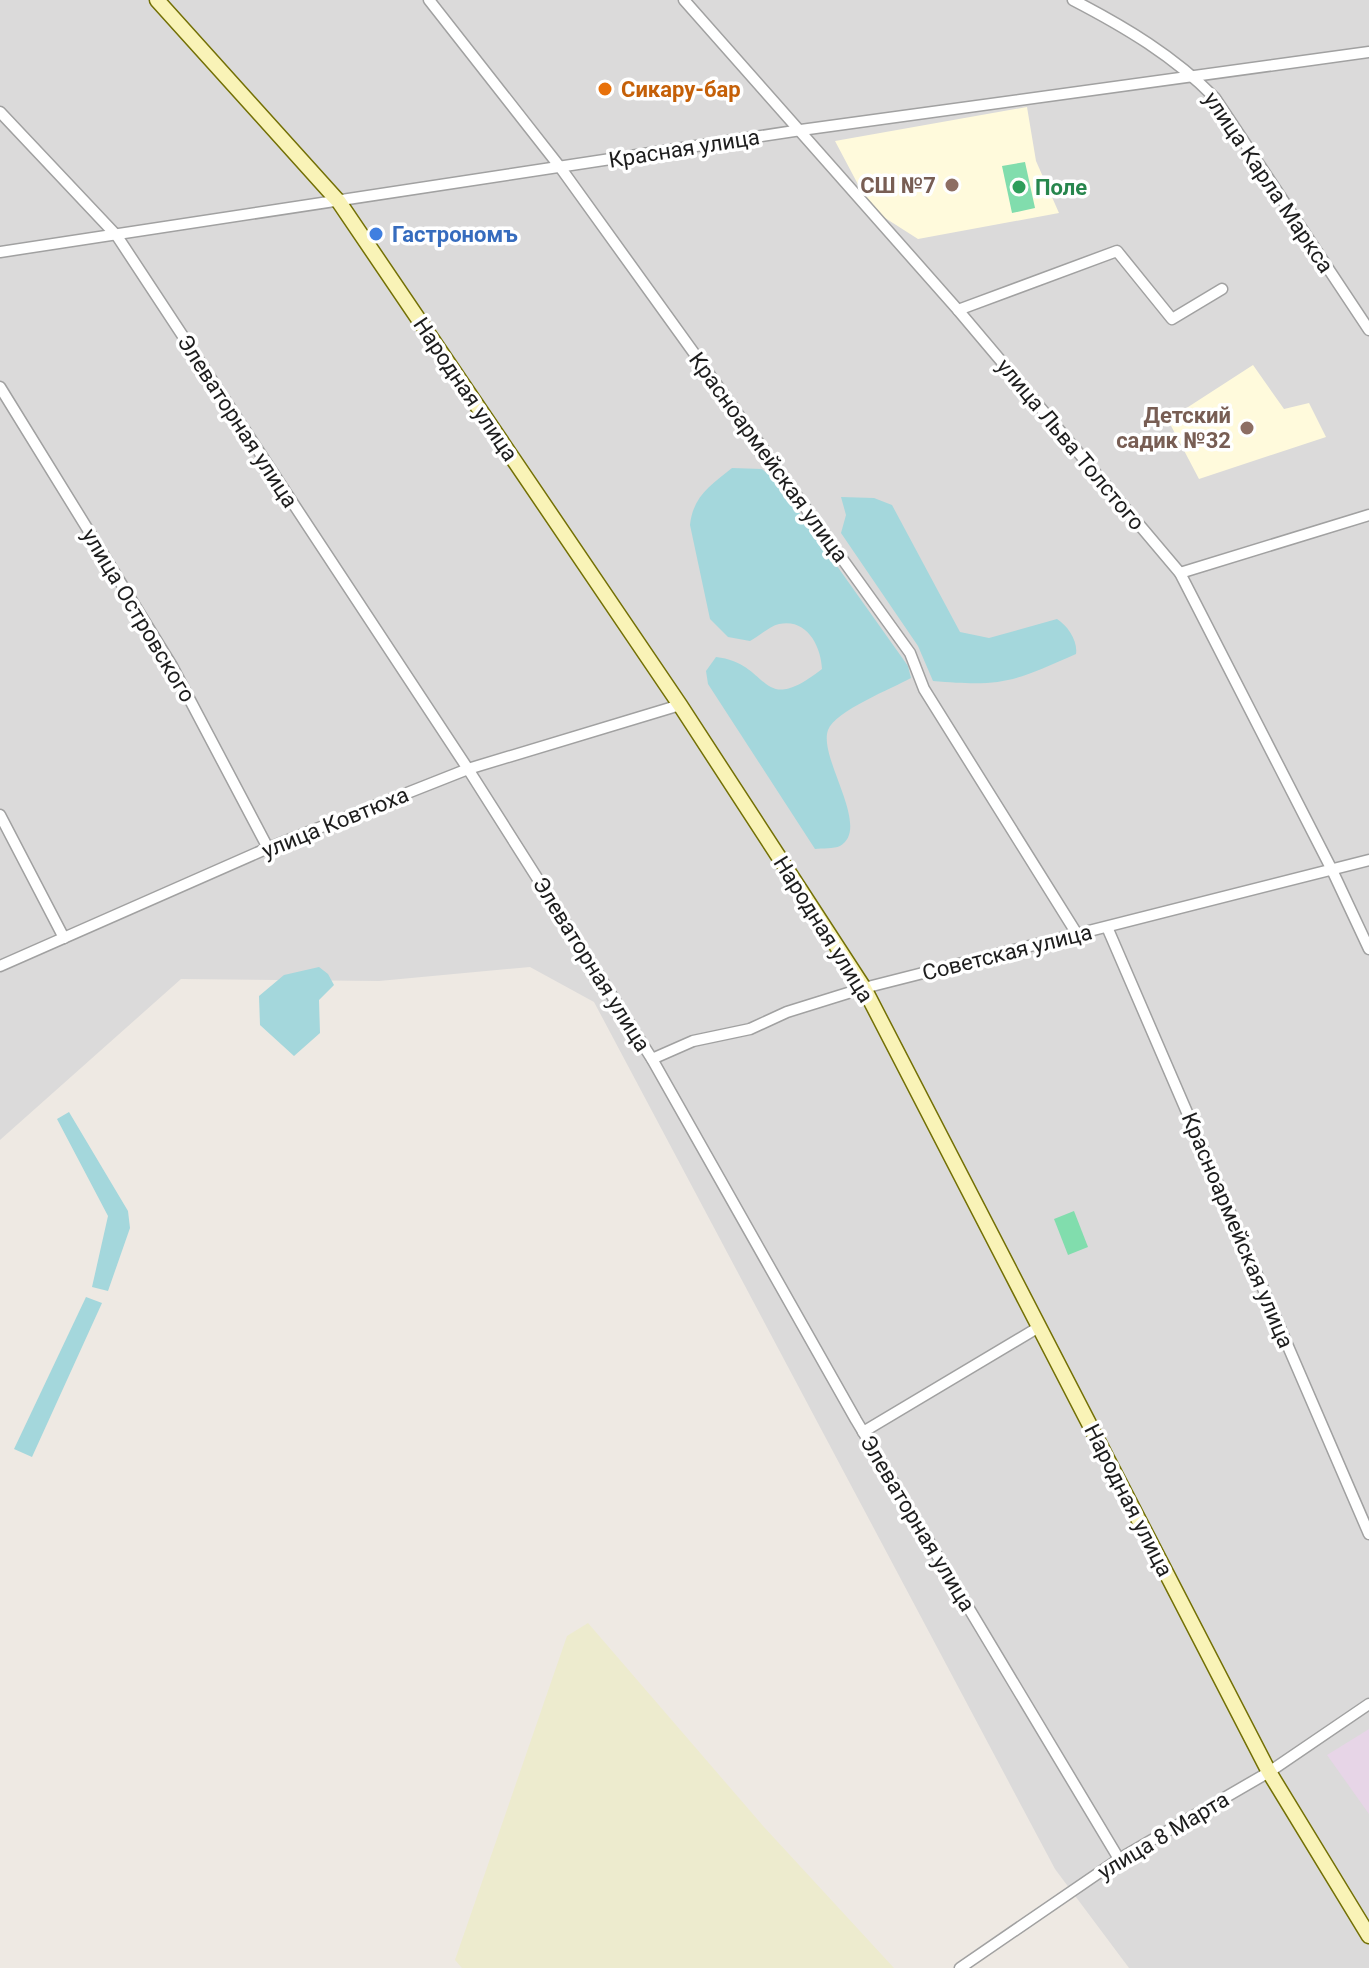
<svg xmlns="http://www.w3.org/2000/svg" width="1369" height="1968" font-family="Roboto,sans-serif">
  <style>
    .residential { fill: #dbdada }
    .industrial { fill: #e7d5e7 }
    .education { fill: #fffadc }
    .farmland { fill: #edebce }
    .pitch { fill: #81ddad }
    .water { fill: #a4d7dc }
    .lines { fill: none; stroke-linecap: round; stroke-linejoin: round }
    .minor-casing { stroke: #a1a1a1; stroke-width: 13 }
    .secondary-casing { stroke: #737005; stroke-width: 17 }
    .minor { stroke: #fff; stroke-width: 10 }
    .secondary { stroke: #f9f3b7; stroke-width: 14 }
    .food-dot { fill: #e8710a; stroke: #fff; stroke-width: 3 }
    .education-dot { fill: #8d6e63; stroke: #fff; stroke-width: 3 }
    .leisure-dot { fill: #2e9e5b; stroke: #fff; stroke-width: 3 }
    .shop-dot { fill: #3f7fe0; stroke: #fff; stroke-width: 3 }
    .labels { text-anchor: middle; stroke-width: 7; stroke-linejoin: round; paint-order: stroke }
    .food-label { font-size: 22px; font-weight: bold; fill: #c56008; stroke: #fff; text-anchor: start }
    .street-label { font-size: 22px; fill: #1d1d1d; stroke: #fff }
    .education-label { font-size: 22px; font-weight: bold; fill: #785e54; stroke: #fff; text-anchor: end }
    .leisure-label { font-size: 22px; font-weight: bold; fill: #27864d; stroke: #fff; text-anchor: start }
    .shop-label { font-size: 22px; font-weight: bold; fill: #366cbe; stroke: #fff; text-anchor: start }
  </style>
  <rect width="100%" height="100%" fill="#eee9e3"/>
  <path class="residential" d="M0,0h1369v1968h-240l-74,-99 -461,-867 -64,-35 -151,14 -198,-2 -181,161z"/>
  <path class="industrial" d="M1369,1729v85l-42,-59z"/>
  <g class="education">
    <path d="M1027,107l9,54 23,52 -141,26 -47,-30 -36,-68z"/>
    <path d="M1253,365l31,44 25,-6 17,34 -127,42 -31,-59z"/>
  </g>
  <path class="farmland" d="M588,1623l176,204 130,141h-432l-7,-8 112,-324z"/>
  <g class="pitch">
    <path d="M1025,162l10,46 -23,5 -10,-47z"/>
    <path d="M1074,1211l14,36 -20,8 -14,-36z"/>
  </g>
  <g class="water">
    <path d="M732,468l30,1 16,14 130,183 3,12c-18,10 -76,33 -83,52 -10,28 44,98 12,116 -6,3 -18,2 -25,3l-107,-165 -2,-13 10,-14c56,6 42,62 106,12 -1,-23 -15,-51 -43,-45 -9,2 -20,12 -29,17l-22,-4 -18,-18 -20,-94c3,-29 21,-40 42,-57z"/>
    <path d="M841,497l33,1 18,7 68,127 29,6 68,-19c11,7 21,22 19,35 -63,28 -73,33 -143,27l-15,-35 -77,-113 5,-18z"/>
    <path d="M319,967l9,7 6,11 -15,15 1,33 -26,23 -34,-31 -1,-29 25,-21z"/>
    <path d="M69,1112l59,99 2,17 -22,63 -16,-4 16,-71 -51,-97z"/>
    <path d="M86,1297l16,6 -70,154 -18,-8z"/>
  </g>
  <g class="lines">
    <g class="minor-casing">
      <g id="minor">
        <path d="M429,0l131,167 350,486 14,36 153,245"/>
        <path d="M684,0l274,310 222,263 152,297 37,79"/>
        <path d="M1073,0c52,27 101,56 142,98l154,232"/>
        <path d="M0,112l117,124 351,533 184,290 204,361 263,439"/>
        <path d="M0,252l801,-122 568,-78"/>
        <path d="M958,310l159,-59 55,68 50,-30"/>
        <path d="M0,387l172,279 96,182"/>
        <path d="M1180,573l189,-58"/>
        <path d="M0,815l64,123"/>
        <path d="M1107,927l262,607"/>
        <path d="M0,966l268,-118 200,-79 212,-64"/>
        <path d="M652,1059l41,-18 57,-12 37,-17 77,-24 505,-128"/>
        <path d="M863,1432l176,-105"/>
        <path d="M960,1968l159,-109 150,-87 100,-68"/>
      </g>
    </g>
    <g class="secondary-casing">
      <path id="secondary" d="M157,0l182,202 341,503 184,283 405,784 100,164"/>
    </g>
    <use href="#minor" class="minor"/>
    <use href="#secondary" class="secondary"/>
  </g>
  <circle class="food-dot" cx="605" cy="89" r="8"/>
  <g class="education-dot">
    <circle cx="952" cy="185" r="8"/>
    <circle cx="1247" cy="428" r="8"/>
  </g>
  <circle class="leisure-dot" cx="1019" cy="187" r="8"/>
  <circle class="shop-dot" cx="376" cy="234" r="8"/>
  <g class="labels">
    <g class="food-label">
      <text x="621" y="97">Сикару-бар</text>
    </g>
    <g class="street-label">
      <text transform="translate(684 148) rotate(-9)" y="8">Красная улица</text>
      <text transform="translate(1269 182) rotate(56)" y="8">улица Карла Маркса</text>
      <text transform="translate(466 389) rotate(56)" y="8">Народная улица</text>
      <text transform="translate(238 421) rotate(57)" y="8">Элеваторная улица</text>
      <text transform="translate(1071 444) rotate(50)" y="8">улица Льва Толстого</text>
      <text transform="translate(769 457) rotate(54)" y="8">Красноармейская улица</text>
      <text transform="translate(139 615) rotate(59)" y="8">улица Островского</text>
      <text transform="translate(335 822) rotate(-22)" y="8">улица Ковтюха</text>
      <text transform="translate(824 929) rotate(58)" y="8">Народная улица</text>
      <text transform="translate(1007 952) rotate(-14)" y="8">Советская улица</text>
      <text transform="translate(592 964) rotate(58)" y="8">Элеваторная улица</text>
      <text transform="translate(1238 1230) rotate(67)" y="8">Красноармейская улица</text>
      <text transform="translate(1129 1500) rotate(63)" y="8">Народная улица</text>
      <text transform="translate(918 1523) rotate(59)" y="8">Элеваторная улица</text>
      <text transform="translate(1163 1835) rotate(-31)" y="8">улица 8 Марта</text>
    </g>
    <g class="education-label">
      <text x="936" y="193">СШ №7</text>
      <text x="1231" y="423">Детский<tspan x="1231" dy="25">садик №32</tspan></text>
    </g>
    <g class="leisure-label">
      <text x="1035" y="195">Поле</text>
    </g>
    <g class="shop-label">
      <text x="392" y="242">Гастрономъ</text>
    </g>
  </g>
</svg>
